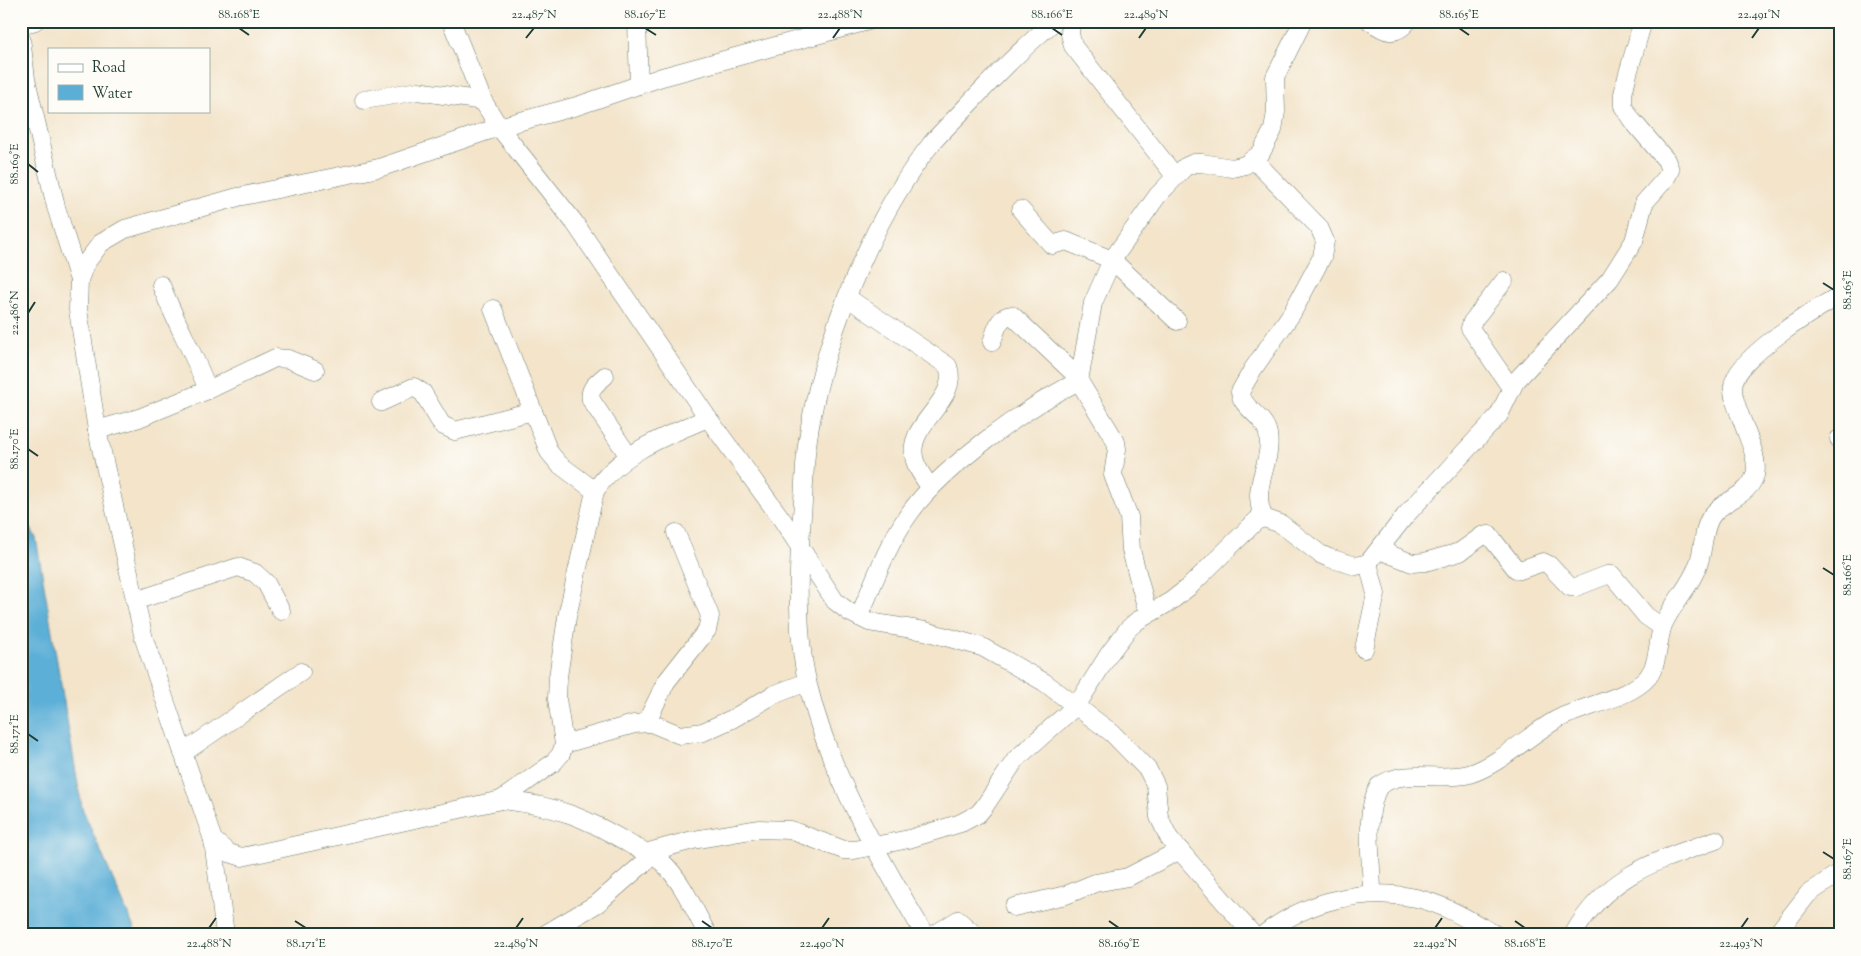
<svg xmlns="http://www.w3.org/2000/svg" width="1861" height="956" font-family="'Sorts Mill Goudy',serif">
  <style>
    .water { fill: #5bafd7; stroke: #3d7686 }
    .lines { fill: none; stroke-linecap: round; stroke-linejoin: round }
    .street-casing { stroke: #697768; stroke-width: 19 }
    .street { stroke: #fff; stroke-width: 18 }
    .ticks { fill: none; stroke: #1f3d34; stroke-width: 2 }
    .neatline { fill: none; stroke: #1f3d34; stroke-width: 2 }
    .ticks-label { font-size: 12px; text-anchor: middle; fill: #1f3d34 }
  </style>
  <rect width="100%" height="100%" fill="#fdfcf7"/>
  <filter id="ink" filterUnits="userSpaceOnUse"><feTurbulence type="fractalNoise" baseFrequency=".02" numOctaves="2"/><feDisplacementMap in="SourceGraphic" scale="10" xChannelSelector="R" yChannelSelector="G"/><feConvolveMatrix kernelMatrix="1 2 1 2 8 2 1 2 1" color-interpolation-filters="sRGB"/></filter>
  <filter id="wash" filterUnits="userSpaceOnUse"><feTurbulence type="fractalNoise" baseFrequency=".0096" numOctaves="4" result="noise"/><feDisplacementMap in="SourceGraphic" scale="20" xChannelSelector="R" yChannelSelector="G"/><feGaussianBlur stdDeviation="1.12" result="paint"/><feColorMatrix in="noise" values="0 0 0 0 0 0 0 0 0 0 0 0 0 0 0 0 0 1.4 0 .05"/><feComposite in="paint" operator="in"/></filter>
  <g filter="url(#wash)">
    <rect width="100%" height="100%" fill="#f3e4ca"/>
    <path class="water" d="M21,510l15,28 46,270 55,127h-116z"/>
  </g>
  <g filter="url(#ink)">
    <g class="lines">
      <g class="street-casing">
        <g id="street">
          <path d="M451,21l32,80 16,26 75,95 134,196 75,103 52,80 14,11 20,10 56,9 57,16 62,35 68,51 36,37 8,16 3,31 10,21 84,97"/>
          <path d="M637,21l2,64"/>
          <path d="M1071,21l-1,13 3,12 102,130"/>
          <path d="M1370,21c15,11 25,16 38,0"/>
          <path d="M1836,21l4,4"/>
          <path d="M21,25l14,-4"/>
          <path d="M21,38l5,41 30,128 23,73 -1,30 19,120 47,209 69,201 16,13 13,4 259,-57c55,5 86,18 132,46 10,5 22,10 30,17 20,19 32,49 45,72"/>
          <path d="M364,100l54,-9 65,10"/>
          <path d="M1254,160l65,67 6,14 -3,16 -30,56 -39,56 -13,23c2,17 25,24 28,42 5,31 -19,53 -4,84"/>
          <path d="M1021,210l31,35 14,-4 46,19 65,61"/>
          <path d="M79,280l6,-16 16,-21 24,-14 113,-32 141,-29 120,-41 78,-21 85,-29 206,-56"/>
          <path d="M1504,281l-32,41 -2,6 41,60"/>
          <path d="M161,285c14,36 33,69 47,105"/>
          <path d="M848,298l100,68c13,36 -45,58 -33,95 3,10 10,19 16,27"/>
          <path d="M493,309l56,143 10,12 36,27"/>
          <path d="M992,342c4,-11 6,-26 20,-27l67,63"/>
          <path d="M605,376c-8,7 -17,13 -14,24l37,55"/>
          <path d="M381,402l33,-15 9,6 19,32 13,6 78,-20"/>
          <path d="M97,430l42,-12 69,-28 67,-32 13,1 27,11"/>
          <path d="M1839,439h1"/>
          <path d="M1379,550l33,13 13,-1 35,-10 22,-16 7,-1 27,34 4,1 23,-8 6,3 21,22h6l31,-12h5l34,41 16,11"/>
          <path d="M135,601l103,-34 17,6 11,10 15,28"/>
          <path d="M1148,614l-17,-64 -2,-33 -16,-42 4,-26 -1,-7 -37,-61 14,-78 19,-43 46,-65 27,-28 9,-4h8l30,5 13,-3 16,-12 12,-23 3,-18 -1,-35 28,-56"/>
          <path d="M859,617c15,-35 28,-72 50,-103 32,-46 119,-108 170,-133"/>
          <path d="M1364,649l12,-55 -8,-31"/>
          <path d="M646,723l20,-41 41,-52 3,-14 -34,-83"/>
          <path d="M564,744l70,-20 17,-1 29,12 23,-3 29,-13 41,-24 34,-13"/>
          <path d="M183,753l118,-81"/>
          <path d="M501,800l52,-37 8,-9 3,-10 -7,-45 1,-22 9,-60 28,-126c25,-39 71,-55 113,-73"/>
          <path d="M213,840l12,95"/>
          <path d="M645,853l48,-13 65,-11 32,1 54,20h10l55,-11 52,-16 17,-9 6,-7 32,-48 61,-54 32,-51 19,-25 9,-8 34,-20 19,-15 66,-65 8,-3 17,6 39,30 9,4 27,8 12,-3 37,-47 94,-101 16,-33 95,-103 24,-38 10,-38 22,-25 4,-8 -4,-10 -35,-41 -8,-13v-12l4,-17 16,-56"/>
          <path d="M1372,893c0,-32 -9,-79 7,-107 26,-19 61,-4 90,-12 31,-9 60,-40 89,-55 24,-13 73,-21 90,-42 11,-14 9,-36 15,-52 10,-23 29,-40 36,-63 5,-15 4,-37 14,-48 12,-15 36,-18 42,-39 4,-16 -7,-37 -12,-52 -4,-11 -11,-25 -10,-37 2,-28 83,-77 107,-91"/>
          <path d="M1014,907l52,-12 29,-12 33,-6 52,-27"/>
          <path d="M544,935l54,-32 54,-47"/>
          <path d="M925,935c-46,-78 -96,-162 -117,-250 -12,-49 -10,-119 -6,-169 2,-24 2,-48 5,-71 14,-100 62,-222 124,-301 11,-13 24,-25 35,-37 28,-30 57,-60 89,-86"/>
          <path d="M934,935l24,-15 17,15"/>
          <path d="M1263,935c43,-34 100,-48 153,-37 28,6 55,23 80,37"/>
          <path d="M1573,935c33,-60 83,-74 143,-95"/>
          <path d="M1776,935l32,-41 32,-22"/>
        </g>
      </g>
      <use href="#street" class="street"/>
    </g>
  </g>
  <path class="ticks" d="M239,28l10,7M645,28l11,7M1052,28l10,7M1459,28l10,7M526,38l8,-10M833,38l7,-10M1139,38l7,-10M1752,38l7,-10M28,164l10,8M1823,283l11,7M28,313l7,-11M28,449l10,7M1823,568l11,7M28,734l10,7M1823,852l11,7M295,921l11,7M702,921l10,7M1109,921l10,7M1515,921l10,7M209,928l7,-10M516,928l7,-10M822,928l7,-10M1435,928l7,-10M1741,928l7,-10"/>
  <rect width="1861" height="956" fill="none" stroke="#fdfcf7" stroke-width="55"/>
  <rect x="48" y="48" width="162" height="65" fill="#fdfcf7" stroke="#a4b0a9"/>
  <rect x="58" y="64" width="25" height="8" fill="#ffffff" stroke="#a4b0a9"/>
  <text x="92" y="72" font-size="15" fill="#1f3d34">Road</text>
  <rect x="58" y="85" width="25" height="15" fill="#5bafd7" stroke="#a4b0a9"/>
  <text x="92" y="98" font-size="15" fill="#1f3d34">Water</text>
  <rect x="28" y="28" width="1806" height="900" class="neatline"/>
  <g class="ticks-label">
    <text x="239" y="18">88.168°E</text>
    <text x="534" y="18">22.487°N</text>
    <text x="645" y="18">88.167°E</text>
    <text x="840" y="18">22.488°N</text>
    <text x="1052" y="18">88.166°E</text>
    <text x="1146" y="18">22.489°N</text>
    <text x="1459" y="18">88.165°E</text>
    <text x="1759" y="18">22.491°N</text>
    <text transform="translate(14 164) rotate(-90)" y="4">88.169°E</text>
    <text transform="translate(1847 290) rotate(-90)" y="4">88.165°E</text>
    <text transform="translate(14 313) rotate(-90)" y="4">22.486°N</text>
    <text transform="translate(14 449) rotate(-90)" y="4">88.170°E</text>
    <text transform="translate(1847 575) rotate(-90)" y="4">88.166°E</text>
    <text transform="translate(14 734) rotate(-90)" y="4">88.171°E</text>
    <text transform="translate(1847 859) rotate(-90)" y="4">88.167°E</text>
    <text x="209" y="947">22.488°N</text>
    <text x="306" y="947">88.171°E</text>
    <text x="516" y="947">22.489°N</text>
    <text x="712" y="947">88.170°E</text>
    <text x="822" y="947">22.490°N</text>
    <text x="1119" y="947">88.169°E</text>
    <text x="1435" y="947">22.492°N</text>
    <text x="1525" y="947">88.168°E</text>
    <text x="1741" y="947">22.493°N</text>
  </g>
</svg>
